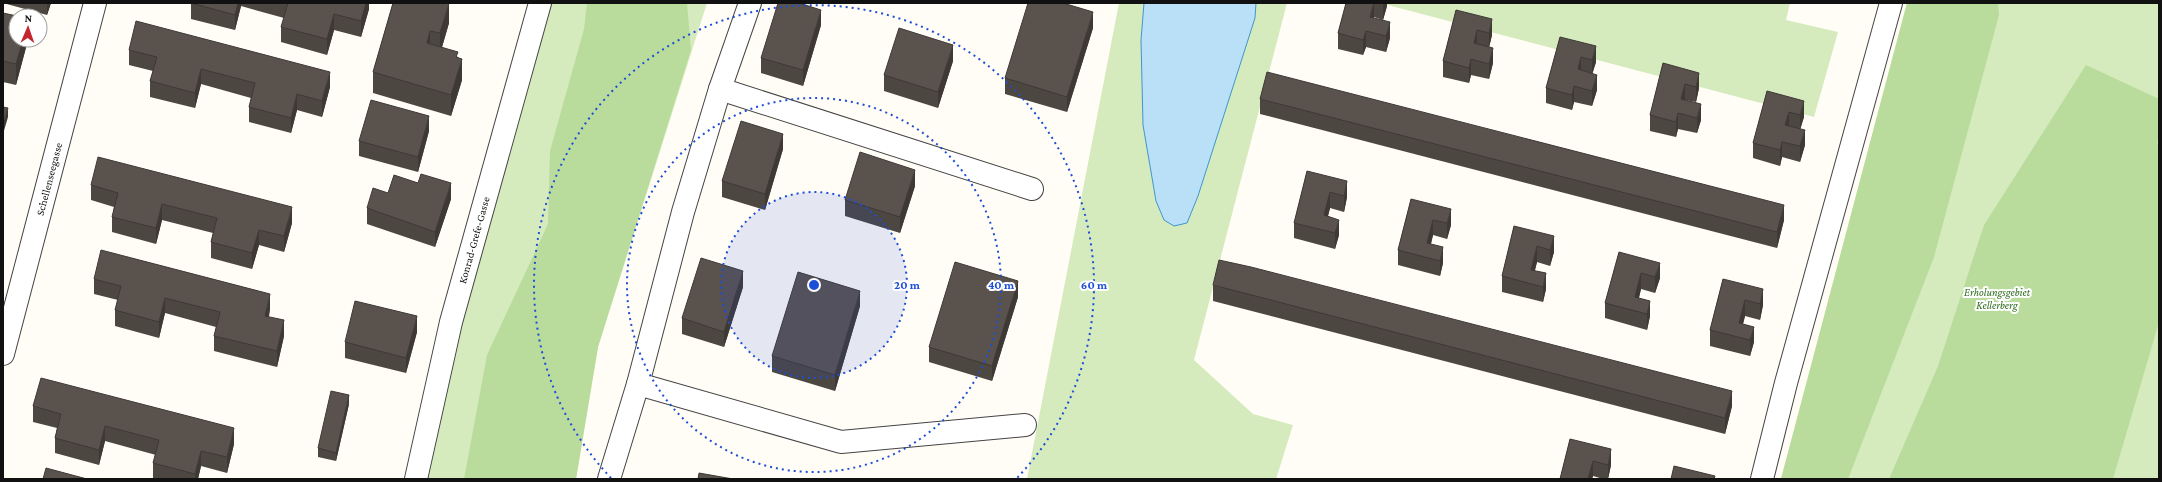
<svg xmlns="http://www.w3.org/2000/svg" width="2162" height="482" font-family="'Crimson Pro',serif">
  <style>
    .green { fill: #d5ebbd }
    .forest { fill: #b9dc9c }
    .water { fill: #b9e0f7; stroke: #3f96cf }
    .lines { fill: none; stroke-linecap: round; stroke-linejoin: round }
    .minor-casing { stroke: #444; stroke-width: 24 }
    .minor { stroke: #fff; stroke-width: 22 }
    .wall { fill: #4d4742 }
    .shaded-wall { fill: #3f3936 }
    .building { fill: #5a524d; stroke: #3f3936 }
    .ring { fill: none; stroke: #1d4ed8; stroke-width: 2; stroke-dasharray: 2 4 }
    .labels { text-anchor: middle; stroke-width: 4; stroke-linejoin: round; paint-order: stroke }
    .street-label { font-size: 11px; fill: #111; stroke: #fff }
    .park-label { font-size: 11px; font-style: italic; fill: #2f6b1f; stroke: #fff }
    .centre { fill: #1d4ed8; stroke: #fff; stroke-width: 2 }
    .ring-label { font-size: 12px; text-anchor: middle; font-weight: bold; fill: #1d4ed8; stroke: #fff; stroke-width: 4; stroke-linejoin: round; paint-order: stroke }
  </style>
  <rect width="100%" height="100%" fill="#fffdf5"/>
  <g class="green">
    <path d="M552,3h155l-109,344 -22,132h-150l45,-205z"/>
    <path d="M1119,3h168l-93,357 59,54 40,11 -17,54h-249z"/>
    <path d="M1380,3h410l-4,17 52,12 -24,85z"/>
    <path d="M1907,3h252v476h-378z"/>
  </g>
  <g class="forest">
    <path d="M587,3h100l4,47 -93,297 -22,132h-112l23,-124 61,-131 2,-73 34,-122z"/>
    <path d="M1907,3h91l1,12 -65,242 -86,222h-67z"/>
    <path d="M2086,65l73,34v34l-2,11 2,1v177l-46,157h-224l49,-113 46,-141z"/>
  </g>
  <path class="water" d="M1144,3h112l-1,15 -57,178 -11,27 -13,3 -10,-6 -8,-19 -13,-76 -2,-85z"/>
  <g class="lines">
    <g class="minor-casing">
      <g id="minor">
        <path d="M720,89l312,100"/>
        <path id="s1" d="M3,354l92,-351"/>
        <path d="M638,384l203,58 184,-17"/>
        <path id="s2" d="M416,479l35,-157 89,-319"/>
        <path d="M609,479l29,-95 45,-172 37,-123 30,-86"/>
        <path d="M1762,479l24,-96 105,-380"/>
      </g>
    </g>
    <use href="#minor" class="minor"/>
  </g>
  <g class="wall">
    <path d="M3,3h48l-4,12z"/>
    <path d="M191,3h178v6l-8,28 -27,-7 -7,25 -46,-13v-15l3,-9 -43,-12 -6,24 -44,-11z"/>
    <path d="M393,3l56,20 -7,24 16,10 4,23 -11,36 -78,-23v-21z"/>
    <path d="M1346,3h41v3l-4,14 -9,-3v1l16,20 -4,14 -20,-5 -3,8 -25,-6v-16z"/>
    <path d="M1456,10l36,25 -3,12 4,16 -4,16 -18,-4 -2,8 -26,-6v-16z"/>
    <path d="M3,13l13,27h12l-12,45 -13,-3z"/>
    <path d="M821,25l-18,61 -42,-13v-15z"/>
    <path d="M1093,28l-26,84 -62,-18v-16z"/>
    <path d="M1560,37l36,25 -4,12 5,16 -5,16 -18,-4 -2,8 -26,-7v-15z"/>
    <path d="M129,50l201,37 -8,30 -25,-7 -6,23 -42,-11v-15l2,-9 -50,-14 -6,24 -45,-11v-16l3,-10 -24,-6z"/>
    <path d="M953,61l-15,47 -54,-17v-16z"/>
    <path d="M1663,63l36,25 -3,14 -11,-2 16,20 -4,13 -19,-4 -2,8 -26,-6v-16z"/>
    <path d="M1767,91l37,26 -4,12 5,16 -5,17 -18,-5 -2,9 -27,-8v-15z"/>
    <path d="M1260,99l524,121 -7,28 -517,-134z"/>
    <path d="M429,131l-11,41 -59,-16v-15z"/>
    <path d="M783,149l-18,61 -43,-13v-16z"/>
    <path d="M1307,171l40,26 -3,15 -14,-4 -2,8 11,19 -4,14 -41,-11v-15z"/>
    <path d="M91,185l201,38 -8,29 -25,-7 -7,24 -41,-11v-16l2,-9 -51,-13 -6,24 -44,-12v-15l2,-10 -23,-7z"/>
    <path d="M915,186l-15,47 -55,-17v-16z"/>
    <path d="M388,193l63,6 -16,48 -68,-23v-16z"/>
    <path d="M1411,199l40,26 -4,14 -14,-4 -2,9 12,19 -3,13 -42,-11v-15z"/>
    <path d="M1514,226l40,26 -4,14 -13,-4 -2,8 11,19 -3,13 -41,-10v-16z"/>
    <path d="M1619,252l41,26 -5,15 -14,-4 -2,9 11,18 -3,14 -42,-12v-15z"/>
    <path d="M94,279l176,30 -1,8 15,19 -7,31 -63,-16v-15l2,-9 -51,-14 -6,25 -44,-12v-16l3,-10 -24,-6z"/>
    <path d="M1723,279l40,26 -3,15 -15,-4 -2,8 11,18 -4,14 -40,-10v-16z"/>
    <path d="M1213,285l519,121 -7,28 -512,-133z"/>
    <path d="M743,287l-19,60 -42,-13v-16z"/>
    <path d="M1018,297l-26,84 -63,-19v-15z"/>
    <path d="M860,306l-25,85 -63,-19v-16z"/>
    <path d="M417,332l-11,41 -61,-15v-16z"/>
    <path d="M349,404l-13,57 -18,-4v-9z"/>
    <path d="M33,406l201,38 -7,29 -26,-7 -3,13h-45v-16l3,-8 -51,-14 -6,24 -44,-12v-15l2,-10 -24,-6z"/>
    <path d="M1570,439l41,26 -3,14h-5l-10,-3 -1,3h-32z"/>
  </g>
  <g class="shaded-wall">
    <path d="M47,3h4l-4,12z"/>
    <path d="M238,3h3v3l-6,24v-15z"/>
    <path d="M366,3h3v6l-8,28v-16z"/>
    <path d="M449,3v20l-9,31v-21z"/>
    <path d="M1374,3v14l-4,16v-16z"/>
    <path d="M1383,3h4v3l-4,14z"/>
    <path d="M821,10v15l-18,61v-16z"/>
    <path d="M1093,12v16l-26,84v-15z"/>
    <path d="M334,14v16l-7,25v-16z"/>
    <path d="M1492,19v16l-3,13v-15z"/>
    <path d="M1390,22v16l-4,14v-16z"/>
    <path d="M1477,30v15l-3,-2z"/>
    <path d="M430,31v20l-3,-8z"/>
    <path d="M1366,31v16l-3,8v-15z"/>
    <path d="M23,40h5l-12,45v-21z"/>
    <path d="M953,45v16l-15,47v-16z"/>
    <path d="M1596,46v16l-4,13v-15z"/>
    <path d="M1493,48v15l-4,16v-15z"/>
    <path d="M1581,57v15l-3,-3z"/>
    <path d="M462,59v21l-11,36v-21z"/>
    <path d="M1471,59v16l-2,8v-15z"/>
    <path d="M201,69v15l-6,24v-15z"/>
    <path d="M330,72v15l-8,30v-16z"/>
    <path d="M1699,73v15l-3,14v-15z"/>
    <path d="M1597,75v15l-5,16v-15z"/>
    <path d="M1685,84v15l-4,15v-15z"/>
    <path d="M1574,86v16l-2,8v-15z"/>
    <path d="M297,94v16l-6,23v-15z"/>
    <path d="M1804,101v16l-4,13v-15z"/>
    <path d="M1701,104v16l-4,13v-15z"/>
    <path d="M8,108v9l-5,17v-8z"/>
    <path d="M1789,112v15l-4,-2z"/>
    <path d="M1678,113v16l-2,8v-15z"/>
    <path d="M429,116v15l-11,41v-15z"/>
    <path d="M1805,130v15l-5,17v-16z"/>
    <path d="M783,134v15l-18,61v-16z"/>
    <path d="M1782,142v15l-2,9v-16z"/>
    <path d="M915,170v16l-15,47v-16z"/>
    <path d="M1347,181v16l-3,15v-16z"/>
    <path d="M451,183v16l-16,48v-15z"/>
    <path d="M1330,192v16l-6,23v-16z"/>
    <path d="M162,204v16l-6,24v-16z"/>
    <path d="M1784,205v15l-7,28v-16z"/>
    <path d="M292,207v16l-8,29v-16z"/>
    <path d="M1451,209v16l-4,14v-16z"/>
    <path d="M1339,220v15l-4,14v-16z"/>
    <path d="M1433,220v15l-6,24v-16z"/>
    <path d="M259,230v15l-7,24v-16z"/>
    <path d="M1554,236v16l-4,14v-16z"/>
    <path d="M1537,246v16l-6,23v-15z"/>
    <path d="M1443,247v16l-3,13v-15z"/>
    <path d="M1660,263v15l-5,15v-16z"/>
    <path d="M743,271v16l-19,60v-15z"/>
    <path d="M1546,273v16l-3,13v-15z"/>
    <path d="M1641,273v16l-6,23v-15z"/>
    <path d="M1018,281v16l-26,84v-15z"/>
    <path d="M1763,289v16l-3,15v-16z"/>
    <path d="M860,291v15l-25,85v-16z"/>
    <path d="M270,294v15l-5,23v-16z"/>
    <path d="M165,298v15l-6,25v-16z"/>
    <path d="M1745,300v16l-6,23v-16z"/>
    <path d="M1650,301v15l-3,14v-16z"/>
    <path d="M417,316v16l-11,41v-15z"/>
    <path d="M284,320v16l-7,31v-16z"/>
    <path d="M1754,327v15l-4,14v-16z"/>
    <path d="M1732,391v15l-7,28v-16z"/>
    <path d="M349,395v9l-13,57v-8z"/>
    <path d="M105,426v15l-6,24v-15z"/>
    <path d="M234,428v16l-7,29v-16z"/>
    <path d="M1611,449v16l-3,14v-14z"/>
    <path d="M201,451v15l-3,13h-3v-5z"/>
    <path d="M1593,461v15l-1,3h-4z"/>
  </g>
  <g class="building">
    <path d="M191,3h47l-3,12z"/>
    <path d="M288,3h78l-5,18 -27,-7 -7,25 -46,-12z"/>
    <path d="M393,3h56l-9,30 -10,-2 -3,12 31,9 -2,5 6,2 -11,36 -78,-23z"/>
    <path d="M778,3h21l22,7 -18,60 -42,-12z"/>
    <path d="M1028,3h35l30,9 -26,85 -62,-19z"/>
    <path d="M1346,3h28l-4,14 20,5 -4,14 -20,-5 -3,9 -25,-7z"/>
    <path d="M1456,10l36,9 -3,14 -12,-3 -3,13 19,5 -4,16 -18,-5 -2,9 -26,-7z"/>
    <path d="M3,13l14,3h-1v24h7l-7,24 -13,-3z"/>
    <path d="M136,21l194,51 -8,29 -25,-7 -6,24 -42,-11 6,-24 -54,-14 -6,24 -45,-12 7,-24 -28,-7z"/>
    <path d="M899,28l54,17 -15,47 -54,-17z"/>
    <path d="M1560,37l36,9 -4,14 -11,-3 -3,12 19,6 -5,16 -18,-5 -2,9 -26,-7z"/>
    <path d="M1663,63l36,10 -3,14 -11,-3 -4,15 20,5 -4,14 -19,-5 -2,9 -26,-7z"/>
    <path d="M1267,72l517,133 -7,27 -517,-133z"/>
    <path d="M1767,91l37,10 -4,14 -11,-3 -4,13 20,5 -5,16 -18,-4 -2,8 -27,-7z"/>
    <path d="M371,100l58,16 -11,41 -59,-16z"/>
    <path d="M3,107l5,1 -5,18z"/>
    <path d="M741,121l42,13 -18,60 -43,-13z"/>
    <path d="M860,152l55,18 -15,47 -55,-17z"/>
    <path d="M98,157l194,50 -8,29 -25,-6 -7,23 -41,-11 6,-24 -55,-14 -6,24 -44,-11 6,-24 -27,-8z"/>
    <path d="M1307,171l40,10 -3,15 -14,-4 -6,23 15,5 -4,13 -41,-10z"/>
    <path d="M421,174l30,9 -16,49 -68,-24 6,-20 15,5 6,-18 24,8z"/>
    <path d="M1411,199l40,10 -4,14 -14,-3 -6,23 16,4 -3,14 -42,-11z"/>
    <path d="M1514,226l40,10 -4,14 -13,-4 -6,24 15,3 -3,14 -41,-11z"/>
    <path d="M101,250l169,44 -5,22 19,4 -7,31 -63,-15 6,-24 -55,-14 -6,24 -44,-12 6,-24 -27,-7z"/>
    <path d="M1619,252l41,11 -5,14 -14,-4 -6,24 15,4 -3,13 -42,-11z"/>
    <path d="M701,258l42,13 -19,61 -42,-14z"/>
    <path d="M1219,260l32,7 481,124 -7,27 -512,-133z"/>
    <path d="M955,262l63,19 -26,85 -63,-19z"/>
    <path d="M798,272l62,19 -25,84 -63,-19z"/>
    <path d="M1723,279l40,10 -3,15 -15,-4 -6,23 15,4 -4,13 -40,-10z"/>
    <path d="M355,301l62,15 -11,42 -61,-16z"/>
    <path d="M41,378l193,50 -7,29 -26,-6 -6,23 -42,-11 6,-23 -54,-14 -6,24 -44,-12 6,-24 -28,-8z"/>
    <path d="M331,391l18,4 -13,58 -18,-5z"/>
    <path d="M1570,439l41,10 -3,16 -15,-4 -5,18h-28z"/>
    <path d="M1674,466l41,10 -1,3h-43z"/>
    <path d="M46,468l41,11h-44z"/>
    <path d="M699,473l34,6h-35z"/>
  </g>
  <circle cx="814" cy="285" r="93" fill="#1d4ed8" fill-opacity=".12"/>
  <g class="ring">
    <circle cx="814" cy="285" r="93"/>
    <circle cx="814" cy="285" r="187"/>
    <path d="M611 478A280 280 0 1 1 1017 478"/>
  </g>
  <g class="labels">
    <g class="street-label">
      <text dy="4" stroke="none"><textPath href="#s1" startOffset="181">Schellenseegasse</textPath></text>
      <text dy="4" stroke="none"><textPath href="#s2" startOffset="246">Konrad-Grefe-Gasse</textPath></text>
    </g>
    <g class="park-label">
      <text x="1997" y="296">Erholungsgebiet<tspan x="1997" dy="13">Kellerberg</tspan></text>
    </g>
  </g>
  <circle cx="814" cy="285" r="6" class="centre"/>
  <g class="ring-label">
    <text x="907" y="289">20 m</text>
    <text x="1001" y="289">40 m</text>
    <text x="1094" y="289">60 m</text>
  </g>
  <rect width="2162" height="482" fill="none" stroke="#111111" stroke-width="8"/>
  <g transform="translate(28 28) rotate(2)"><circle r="19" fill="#ffffff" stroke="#a0a0a0"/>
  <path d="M0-3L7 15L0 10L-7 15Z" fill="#c4262e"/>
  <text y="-6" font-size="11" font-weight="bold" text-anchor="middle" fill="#111111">N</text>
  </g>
</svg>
